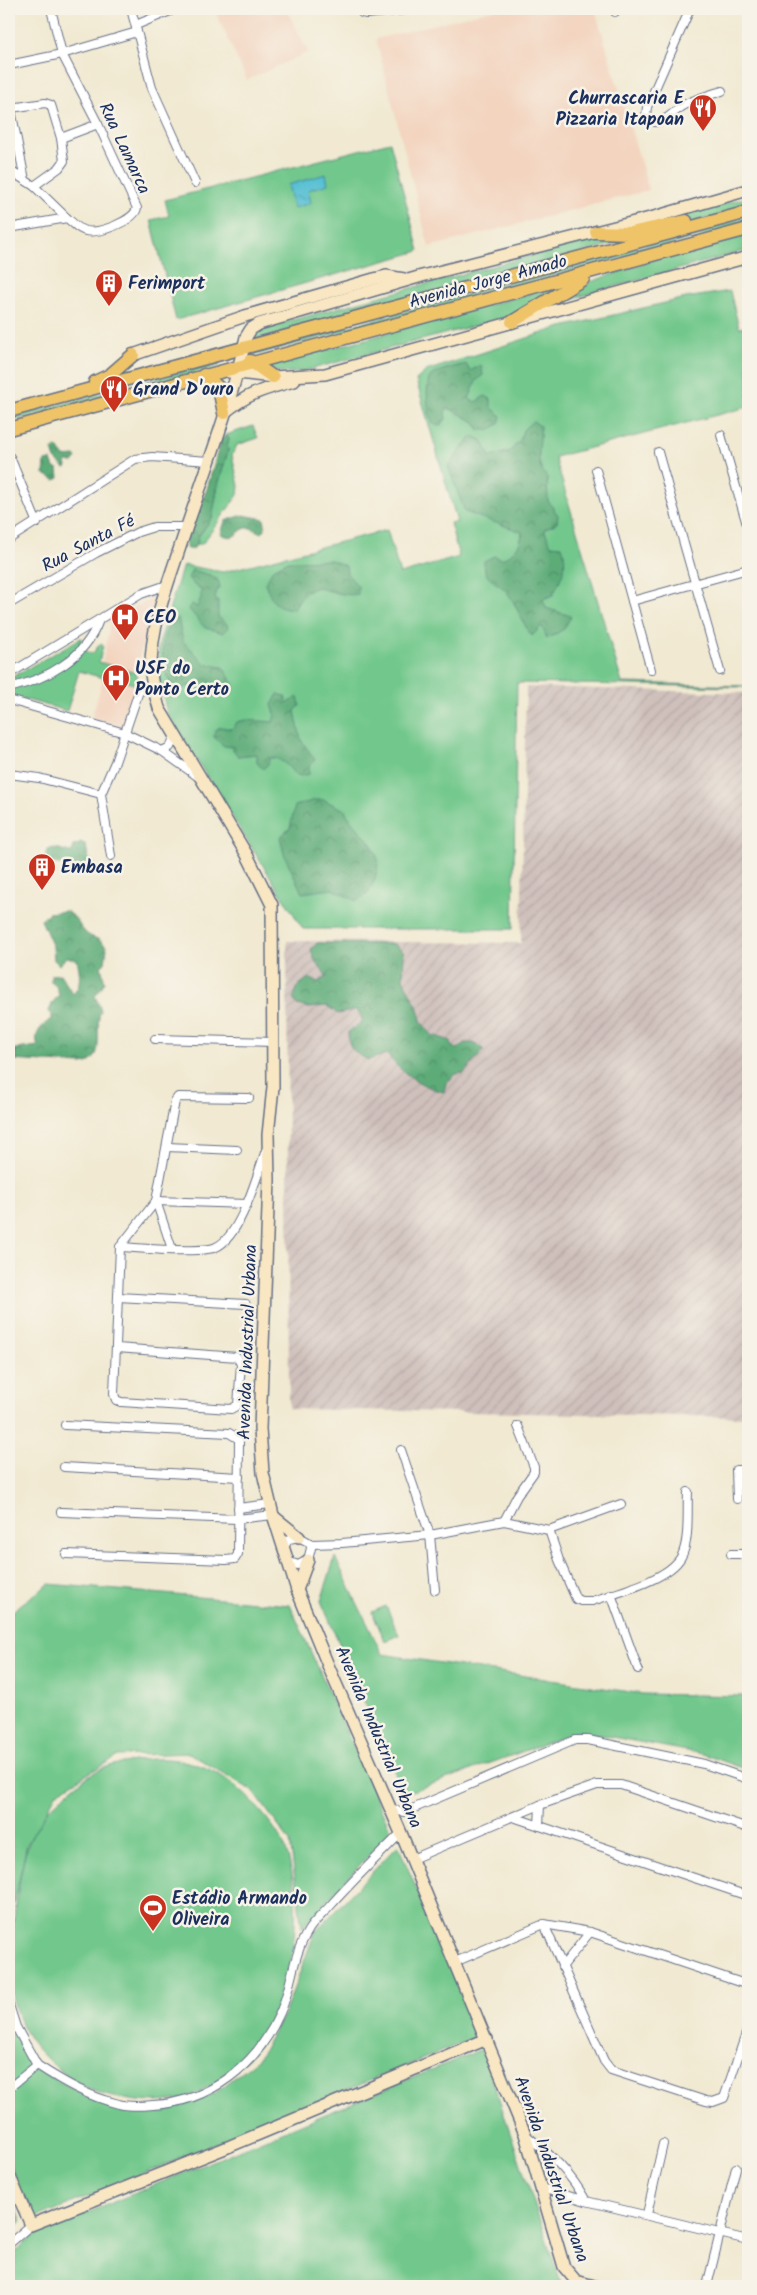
<svg xmlns="http://www.w3.org/2000/svg" width="757" height="2295" font-family="Kalam,sans-serif">
  <style>
    .built { fill: #f3d4bf }
    .industrial { fill: url(#industrial-furrows) }
    .green { fill: #72c88c; stroke: #467c75 }
    .forest { fill: url(#forest-crowns); stroke: #3c6e6b }
    .water { fill: url(#water-ripples); stroke: #387898 }
    .lines { fill: none; stroke-linecap: round; stroke-linejoin: round }
    .street-casing { stroke: #667086; stroke-width: 10 }
    .secondary-casing { stroke: #667086; stroke-width: 14 }
    .primary-casing { stroke: #667086; stroke-width: 15 }
    .street { stroke: #fff; stroke-width: 8 }
    .secondary { stroke: #f9e7c3; stroke-width: 11 }
    .primary { stroke: #efc469; stroke-width: 12 }
    .labels { text-anchor: middle; stroke-width: 5; stroke-linejoin: round; paint-order: stroke }
    .poi-label { font-size: 18px; font-weight: bold; fill: #1b2f5e; stroke: #f7f3e8; text-anchor: start }
    .street-label { font-size: 18px; fill: #1b2f5e; stroke: #f7f3e8 }
  </style>
  <defs>
    <pattern id="industrial-furrows" width="10" height="10" patternUnits="userSpaceOnUse" patternTransform="scale(1.25)"><rect width="10" height="10" fill="#cfc0bb"/><path d="M-1 1l2-2M0 10L10 0M9 11l2-2" fill="none" stroke="#b1a5a3"/></pattern>
    <pattern id="forest-crowns" width="20" height="18" patternUnits="userSpaceOnUse" patternTransform="scale(1.25)"><rect width="20" height="18" fill="#5dac78"/><path d="M2 6a3 3 0 1 1 6 0M12 15a3 3 0 1 1 6 0" fill="none" stroke="#4c8c66"/></pattern>
    <pattern id="water-ripples" width="26" height="14" patternUnits="userSpaceOnUse" patternTransform="scale(1.25)"><rect width="26" height="14" fill="#56c0d3"/><path d="M2 4q2-2 4 0t4 0M15 11q2-2 4 0t4 0" fill="none" stroke="#469cae"/></pattern>
  </defs>
  <rect width="100%" height="100%" fill="#f7f3e8"/>
  <filter id="ink" filterUnits="userSpaceOnUse"><feTurbulence type="fractalNoise" baseFrequency=".02" numOctaves="2"/><feDisplacementMap in="SourceGraphic" scale="10" xChannelSelector="R" yChannelSelector="G"/><feConvolveMatrix kernelMatrix="1 2 1 2 8 2 1 2 1" color-interpolation-filters="sRGB"/></filter>
  <filter id="wash" filterUnits="userSpaceOnUse"><feTurbulence type="fractalNoise" baseFrequency=".0096" numOctaves="4" result="noise"/><feDisplacementMap in="SourceGraphic" scale="20" xChannelSelector="R" yChannelSelector="G"/><feGaussianBlur stdDeviation="1.12" result="paint"/><feColorMatrix in="noise" values="0 0 0 0 0 0 0 0 0 0 0 0 0 0 0 0 0 1.4 0 .05"/><feComposite in="paint" operator="in"/></filter>
  <g filter="url(#wash)">
    <rect width="100%" height="100%" fill="#f1e9d1"/>
    <g class="built">
      <path d="M220,9h66l22,43 -61,28 -32,-69z"/>
      <path d="M496,9h99l54,181 -220,57 -53,-208z"/>
      <path d="M155,597l-19,76 -34,-9 9,-45z"/>
      <path d="M104,675l36,11 -11,42 -37,-11z"/>
    </g>
    <path class="industrial" d="M526,687l222,6v724l-459,-8 -2,-468 234,2z"/>
    <g class="green">
      <path d="M390,142l29,109 -243,69 -25,-100 18,-4 -4,-16z"/>
      <path d="M748,197v11l-496,133 -1,-3 12,-10z"/>
      <path d="M748,217v7l-492,131 -1,-3z"/>
      <path d="M748,234v16l-200,55 42,-23 74,-26z"/>
      <path d="M573,282l-65,35 -204,54c-11,1 -29,4 -37,-5z"/>
      <path d="M730,291l9,37 9,-2v81l-193,50 67,226 126,3v1l-231,-4 -4,246h-210l-136,-216 -10,-42 2,-27 24,-79 40,7 164,-42 13,44 59,-17 -9,-34 7,-1 -41,-142 10,-9 132,-43 128,-30z"/>
      <path d="M218,362l2,4 -211,56v-4z"/>
      <path d="M253,426l5,12 -21,7 -5,10 7,31 -1,9 -36,49h-5l1,-7 14,-19 6,-33 10,-34 -1,-6 2,-6 -3,-4z"/>
      <path d="M81,638l1,1 -3,9 13,6 9,-11 2,3 -4,16 37,11 4,13 -36,-11 -1,3 -24,-7 -12,40 -58,-16v-16z"/>
      <path d="M335,1557l47,97 261,40 105,2v74l-45,-16 -123,-23 -176,63 -83,-193z"/>
      <path d="M49,1584l241,21 101,226 -89,97 -12,-86 -37,-51 -64,-38 -71,3 -61,36 -11,20c20,-18 31,-31 55,-43 12,-5 27,-7 40,-9 48,-6 83,10 115,46 11,12 23,27 29,41 21,57 9,150 -27,199 -16,20 -36,35 -59,46 -27,14 -60,11 -89,4 -17,-3 -35,-14 -49,-25 -15,-12 -30,-27 -39,-45 -20,-42 -11,-89 -4,-133 2,-16 5,-35 11,-50 4,-10 11,-20 17,-30l-19,31 -13,60 -5,-1v-287l7,-8z"/>
      <path d="M386,1606l13,29 -14,6 -13,-29z"/>
      <path d="M398,1845l81,191 -446,183 -24,-57v-147l27,54 47,25 36,14h56l40,-15 43,-34 27,-47 30,-80z"/>
      <path d="M482,2049l80,237h2h-555v-28l25,-23z"/>
      <path d="M9,2190l13,31 -13,12z"/>
    </g>
    <g class="forest">
      <path d="M466,364l4,7 11,-6 2,10 -7,6 -7,18 6,3 10,-6 6,3v8l10,9 -2,8 -10,6h-10l-4,-8 -27,-14 -3,4 1,7 -6,7c-2,-1 -5,-2 -7,-3 -6,-7 -8,-38 -3,-46 4,-6 28,-11 36,-13z"/>
      <path d="M533,421l7,5c2,18 -7,37 7,51l1,24 10,14 -1,8 -13,6 7,16 11,1c7,20 -1,31 -9,49l-10,4 3,9 25,8 -7,13 -17,10 -5,-13 -10,10c-11,-14 -15,-32 -26,-45 -11,-12 -22,-9 -22,-30l10,-5 8,3c11,-5 20,-14 20,-27l-57,-20 -17,-46 17,-22 8,-8 9,4 8,17 20,-6 10,-11 3,-10z"/>
      <path d="M226,435l3,4 -2,6 1,6 -10,34 -6,33 -14,19 -1,7 -4,5h-6l-2,-7 22,-53 14,-50z"/>
      <path d="M54,448l5,1 5,8 11,-1 2,2 -3,4h-8l1,5 -2,1 -10,-9 -3,-9z"/>
      <path d="M51,460l3,8 4,1 1,9 -4,2 -11,-6 1,-13z"/>
      <path d="M243,515l21,4 1,10 -3,4c-4,-1 -8,-4 -11,-5 -14,-2 -12,15 -30,6l4,-13z"/>
      <path d="M331,560l15,6 1,8 11,12v8c-8,3 -32,-3 -40,-7 -13,4 -18,10 -24,22 -21,-2 -22,-8 -29,-26l8,-14 15,-8z"/>
      <path d="M192,570l18,5 8,5 2,6 -4,6 -1,7 3,1v17l9,7 1,5 -4,4 -19,-5 -17,-20 4,-4 5,3 4,-9v-9l-6,-3 -7,-8z"/>
      <path d="M178,618l5,23 23,23 17,3 11,18 -9,7 -22,-5 -5,-4 -21,7c-14,-14 -19,-43 -10,-61 2,-4 7,-8 11,-11z"/>
      <path d="M278,694l7,2 2,7 11,-6 2,8 -5,6 6,29 14,20 -6,6v8l-8,2 -7,-2c-5,-8 -14,-17 -24,-16l-2,6 -5,5 -6,-6v-9l-19,2 -7,-9 -7,-1 -10,-9 1,-7 6,-3 11,2 5,-7 9,-2 27,2 2,-8 -3,-9z"/>
      <path d="M315,800h9l21,10c11,25 42,34 30,68 -3,11 -9,18 -19,23l-24,-12 -30,4 -18,-39 -4,-17 10,-9 5,-22z"/>
      <path d="M81,843l5,3 2,11 6,6c-11,6 -33,2 -45,-1l-3,-5 1,-6c9,-7 15,1 25,1l2,-6z"/>
      <path d="M66,911c11,5 11,13 19,21 7,8 14,3 22,16l-2,15 -4,4 4,15 -10,14 6,14c-8,16 7,52 -19,54l-73,-4v-10l29,-4c-5,-13 4,-20 14,-28l-3,-7 4,-9 6,-7 -3,-9 -5,-4v-7l9,-1 13,20c9,-8 7,-23 4,-34l-10,-3 -8,8 -5,-5 -1,-13 -12,-27 7,-7z"/>
      <path d="M317,943l77,1 10,8 -1,27 14,27 5,17 10,12 19,6 1,6 6,2 6,-6h10l10,7 -20,23 -8,1 -10,9 -2,9c-21,-4 -45,-21 -57,-38l-19,6c-13,-7 -21,-12 -20,-28l14,-10 -1,-6 -5,-6 -18,4 -11,-8 -18,2 -12,-3 -4,-6 5,-13 10,-8 10,4 9,-5 -13,-18 -3,-10z"/>
    </g>
    <path class="water" d="M326,174l2,10 -20,6 3,13 -17,5 -6,-23z"/>
  </g>
  <g filter="url(#ink)">
    <g class="lines">
      <g class="street-casing">
        <g id="street">
          <path d="M131,9l21,79 43,95"/>
          <path d="M360,9l2,4 5,1 46,-5"/>
          <path d="M690,9l-43,98 -1,9 9,6c11,0 18,-10 27,-16 12,-7 27,-11 40,-15"/>
          <path d="M615,12l3,-3"/>
          <path d="M136,25l39,-16"/>
          <path d="M9,65l53,-11 75,-22"/>
          <path d="M9,100l16,80"/>
          <path d="M11,108l34,-5 6,2 10,33 3,23 -5,7 -25,18"/>
          <path d="M61,138l37,-14"/>
          <path d="M9,170l25,16 33,32"/>
          <path d="M9,228l58,-10c6,5 12,12 19,13 13,3 48,-10 51,-23l-39,-84 -36,-70 -11,-45"/>
          <path d="M721,435l27,93"/>
          <path d="M658,452l62,219"/>
          <path d="M10,457l27,66"/>
          <path d="M596,470l55,200"/>
          <path d="M9,539l126,-80 17,-2 57,4"/>
          <path d="M632,601l116,-32"/>
          <path d="M9,604l87,-51 42,-21 16,-5h32"/>
          <path d="M9,674l132,-80 26,-9"/>
          <path d="M9,688c38,-9 76,-29 90,-68"/>
          <path d="M9,700l116,33 37,18 35,25"/>
          <path d="M162,751l8,-4 5,-11"/>
          <path d="M9,774l30,4 62,16"/>
          <path d="M111,856l-10,-62 14,-32 24,-71 14,-3"/>
          <path d="M155,1039l118,3"/>
          <path d="M249,1098l-71,-1 -3,4 -19,100 -36,46c20,1 81,7 96,0 25,-11 41,-72 50,-97"/>
          <path d="M167,1147l70,3"/>
          <path d="M172,1249l-16,-48 91,3"/>
          <path d="M118,1297l128,7"/>
          <path d="M117,1348l120,9 4,7 -3,41 -7,4 -110,-7 -5,-2 -2,-6 6,-147"/>
          <path d="M65,1425l164,8 10,6 -1,115 -3,5 -9,1 -160,-6"/>
          <path d="M401,1450l29,85 5,55"/>
          <path d="M64,1467l175,10"/>
          <path d="M737,1499l-1,-29h12"/>
          <path d="M238,1508l32,-4"/>
          <path d="M61,1512l176,7 36,-4"/>
          <path d="M504,1521l45,9 72,-26"/>
          <path d="M549,1530l10,30 17,39 5,2h11c24,-8 76,-21 89,-44 9,-15 6,-48 7,-65"/>
          <path d="M283,1548l6,-9 10,-2 13,7 30,-1 88,-8 74,-14 13,-25 17,-24v-5l-16,-41"/>
          <path d="M731,1554h17"/>
          <path d="M287,1561l11,4 10,-5 4,-16"/>
          <path d="M611,1594l27,75"/>
          <path d="M391,1810l14,2 170,-72h13l116,24 44,15"/>
          <path d="M513,1817l235,79"/>
          <path d="M539,1826l1,-21"/>
          <path d="M412,1859l128,-54 57,-20h24l127,43"/>
          <path d="M544,1924l60,137 7,9 95,31 7,1 11,-4 24,-70"/>
          <path d="M455,1962l89,-38 46,8 158,53"/>
          <path d="M562,1967l28,-35"/>
          <path d="M9,2005l7,22 21,38 -28,23"/>
          <path d="M37,2065c26,17 52,32 82,39 10,3 23,2 34,1 57,-3 104,-40 127,-92 12,-26 12,-57 28,-82 5,-9 15,-17 22,-25 23,-26 47,-49 71,-73"/>
          <path d="M526,2135c26,21 44,37 60,66"/>
          <path d="M541,2188l45,13 162,39"/>
          <path d="M647,2214l16,-70"/>
          <path d="M9,2244l22,-19"/>
          <path d="M707,2286l29,-118"/>
        </g>
      </g>
      <g class="secondary-casing">
        <g id="secondary">
          <path d="M133,355l112,-39 129,-37 12,-3 18,3"/>
          <path d="M229,372l44,5 52,-3 423,-117"/>
          <path d="M224,413c24,-20 41,-24 70,-32"/>
          <path d="M273,1516l26,21"/>
          <path d="M297,1590l11,-30"/>
          <path d="M9,2175l22,50 192,-76 264,-110"/>
          <path d="M594,2286l-18,-5 -12,-14 -39,-133 -124,-301 -71,-163 -33,-80 -24,-75 -10,-42 -3,-44 9,-249 -1,-45 5,-48 -1,-182 -25,-50 -88,-147c-3,-12 -8,-24 -8,-37 -1,-41 15,-82 28,-121 23,-70 51,-141 67,-213l5,-8 8,-5 163,-48 232,-59 94,-27"/>
        </g>
      </g>
      <g class="primary-casing">
        <g id="primary">
          <path d="M596,232l34,1 56,-12"/>
          <path d="M512,322l71,-43"/>
          <path d="M250,361l23,16"/>
          <path d="M204,375l15,13 5,25"/>
          <path d="M95,382l15,-7 23,-20"/>
          <path d="M9,411l739,-199"/>
          <path d="M9,429l739,-200"/>
        </g>
      </g>
      <use href="#street" class="street"/>
      <use href="#secondary" class="secondary"/>
      <use href="#primary" class="primary"/>
    </g>
  </g>
  <defs>
    <g id="restaurant-pin" transform="scale(1.4375)"><path d="M0 17L-7.5 6A9.5 9.5 0 1 1 7.5 6Z" fill="#c8321e" stroke="#f7f3e8"/><path d="M-5-6h1v4h1v-4h1v4h1v-4h1v5L-1.5 .5V6h-2V.5L-5-1ZM5-6V6H3V1.5H1.5Q1.5-4 5-6Z" fill="#fff"/></g>
    <g id="building-pin" transform="scale(1.4375)"><path d="M0 17L-7.5 6A9.5 9.5 0 1 1 7.5 6Z" fill="#c8321e" stroke="#f7f3e8"/><path d="M-4-6H4V6H1V3H-1V6H-4ZM-2.5-4.3h1.7v1.8h-1.7ZM.8-4.3h1.7v1.8H.8ZM-2.5-1h1.7V.8h-1.7ZM.8-1h1.7V.8H.8Z" fill="#fff"/></g>
    <g id="hospital-pin" transform="scale(1.4375)"><path d="M0 17L-7.5 6A9.5 9.5 0 1 1 7.5 6Z" fill="#c8321e" stroke="#f7f3e8"/><path d="M-5-5h3v3.5h4V-5h3V5h-3V1.5h-4V5h-3Z" fill="#fff"/></g>
    <g id="stadium-pin" transform="scale(1.4375)"><path d="M0 17L-7.5 6A9.5 9.5 0 1 1 7.5 6Z" fill="#c8321e" stroke="#f7f3e8"/><path d="M0-5a6.5 5 0 1 0 0 10a6.5 5 0 1 0 0-10ZM-3.5-1.8h7v3.6h-7Z" fill="#fff"/></g>
  </defs>
  <g fill-rule="evenodd">
    <use href="#restaurant-pin" x="703" y="108"/>
    <use href="#building-pin" x="109" y="283"/>
    <use href="#restaurant-pin" x="114" y="389"/>
    <use href="#hospital-pin" x="125" y="617"/>
    <use href="#hospital-pin" x="116" y="678"/>
    <use href="#building-pin" x="42" y="867"/>
    <use href="#stadium-pin" x="153" y="1908"/>
  </g>
  <g class="labels">
    <g class="poi-label">
      <text x="684" y="104" text-anchor="end">Churrascaria E<tspan x="684" dy="21">Pizzaria Itapoan</tspan></text>
      <text x="128" y="289">Ferimport</text>
      <text x="133" y="395">Grand D'ouro</text>
      <text x="144" y="623">CEO</text>
      <text x="135" y="674">USF do<tspan x="135" dy="21">Ponto Certo</tspan></text>
      <text x="61" y="873">Embasa</text>
      <text x="172" y="1904">Estádio Armando<tspan x="172" dy="21">Oliveira</tspan></text>
    </g>
    <g class="street-label">
      <text transform="translate(125 148) rotate(65)" y="6">Rua Lamarca</text>
      <text transform="translate(488 281) rotate(-15)" y="6">Avenida Jorge Amado</text>
      <text transform="translate(88 543) rotate(-28)" y="6">Rua Santa Fé</text>
      <text transform="translate(247 1342) rotate(-88)" y="6">Avenida Industrial Urbana</text>
      <text transform="translate(379 1737) rotate(67)" y="6">Avenida Industrial Urbana</text>
      <text transform="translate(552 2169) rotate(71)" y="6">Avenida Industrial Urbana</text>
    </g>
  </g>
  <rect width="757" height="2295" fill="none" stroke="#f7f3e8" stroke-width="30"/>
</svg>
